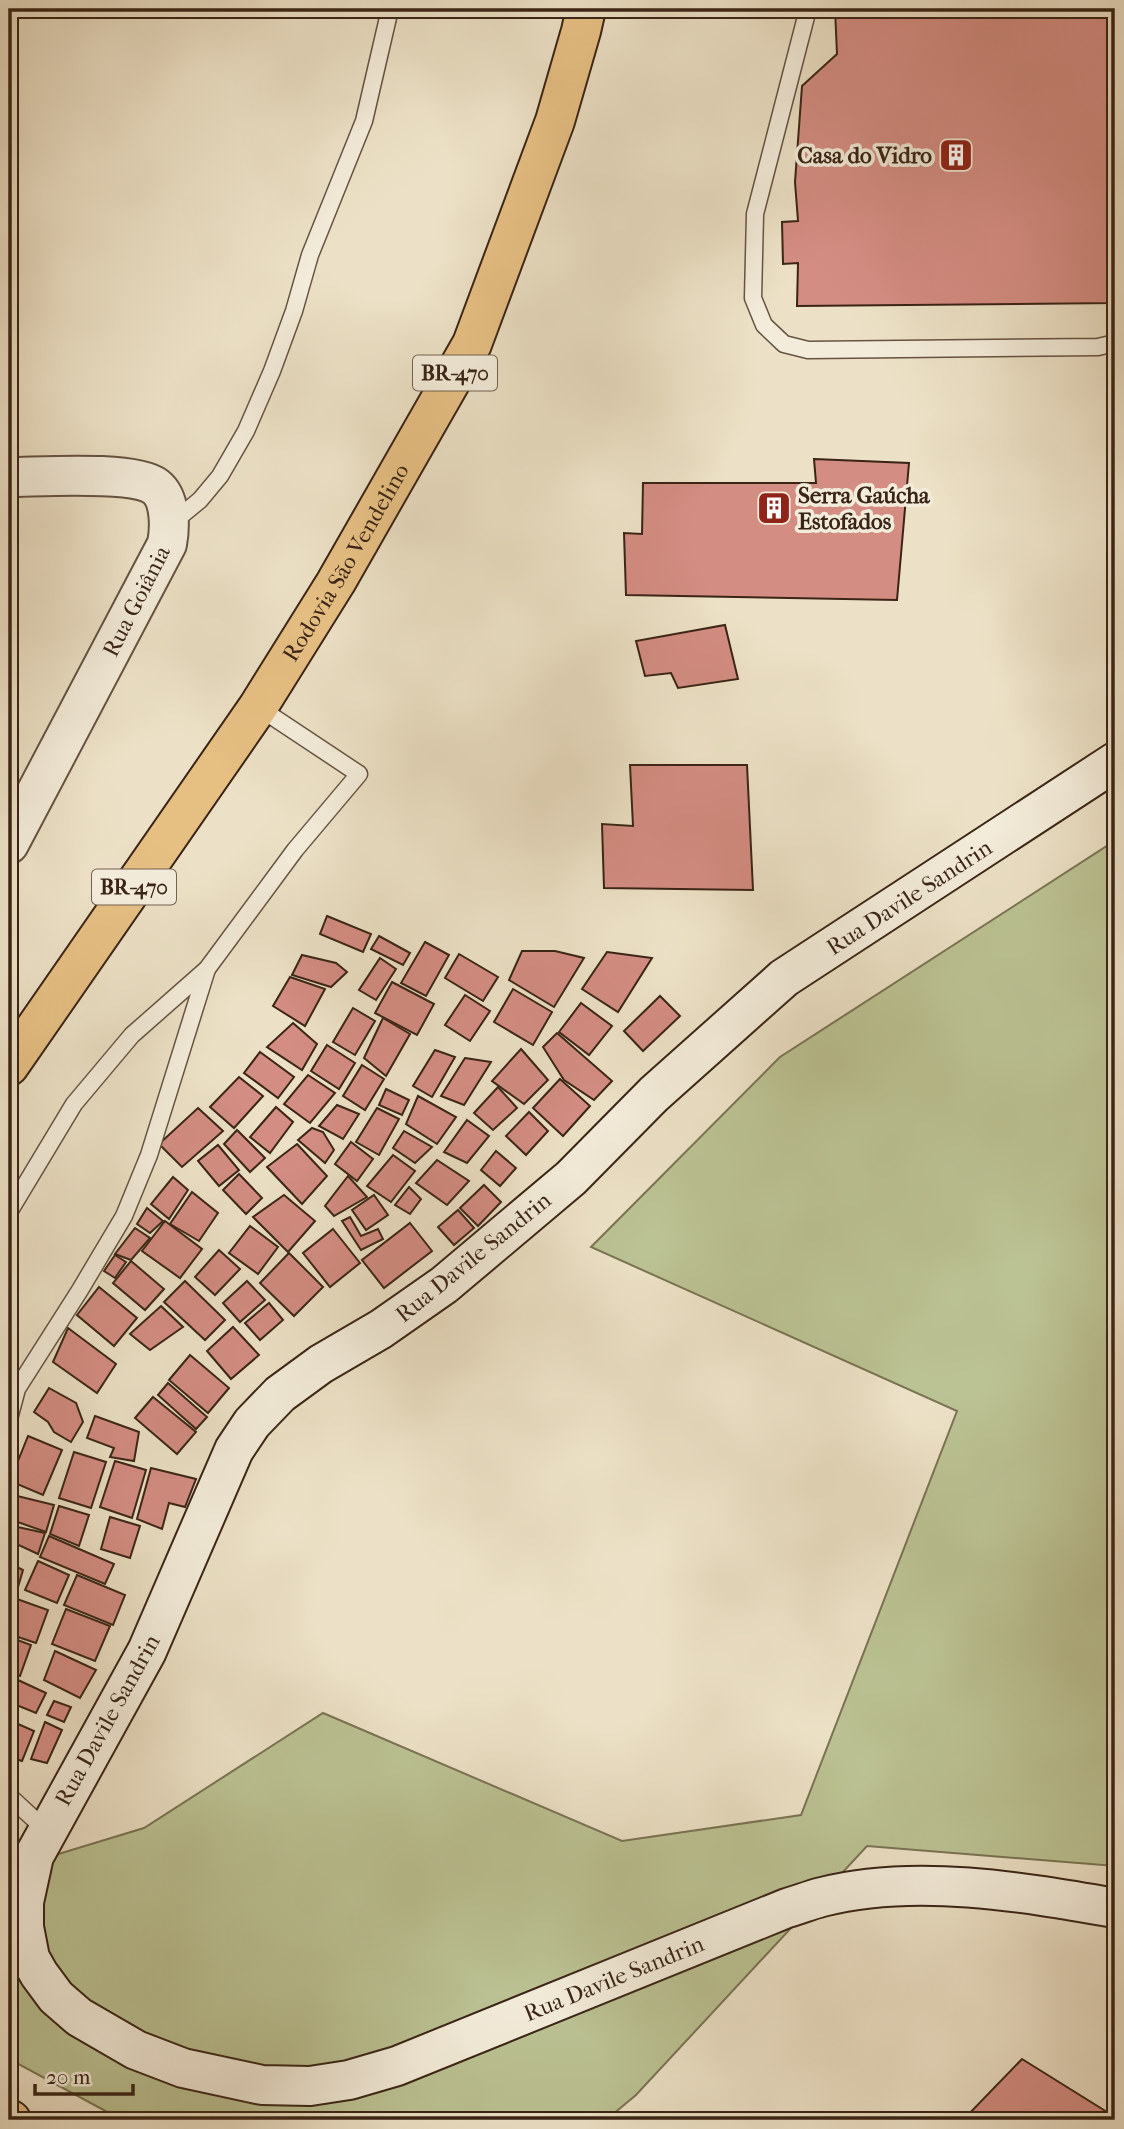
<svg xmlns="http://www.w3.org/2000/svg" width="1124" height="2129" font-family="'IM FELL French Canon',serif">
  <style>
    .green { fill: #bbc293; stroke: #7a7354; stroke-width: 2 }
    .building { fill: #d48d83; stroke: #3a2416; stroke-width: 2 }
    .lines { fill: none; stroke-linecap: round; stroke-linejoin: round }
    .service-casing { stroke: #665342; stroke-width: 19 }
    .tertiary-casing { stroke: #665342; stroke-width: 42 }
    .secondary-casing { stroke: #3a2416; stroke-width: 42 }
    .trunk-casing { stroke: #3a2416; stroke-width: 42 }
    .service { stroke: #f3ecda; stroke-width: 16 }
    .tertiary { stroke: #f3ecda; stroke-width: 38 }
    .secondary { stroke: #f3ecda; stroke-width: 38 }
    .trunk { stroke: #e6c083; stroke-width: 38 }
    .labels { text-anchor: middle; stroke-width: 7; stroke-linejoin: round; paint-order: stroke }
    .shield { fill: #f3ecda; stroke: #726051; stroke-width: 2 }
    .shield-label { font-size: 21px; font-weight: bold; fill: #3a2416 }
    .poi-label { font-size: 23px; font-weight: bold; fill: #3a2416; stroke: #f3ecda; text-anchor: end }
    .street-label { font-size: 23px; fill: #3a2416; stroke: #f3ecda }
  </style>
  <rect width="100%" height="100%" fill="#ece1c6"/>
  <filter id="stains"><feTurbulence type="fractalNoise" baseFrequency=".00286" numOctaves="4"/><feColorMatrix values="0 0 0 0 .2 0 0 0 0 .09 0 0 0 0 .02 0 0 0 .5 -.17"/></filter>
  <radialGradient id="worn" r=".72"><stop offset=".6" stop-color="#630" stop-opacity="0"/><stop offset="1" stop-color="#630" stop-opacity=".3"/></radialGradient>
  <path class="green" d="M1113,842l2,1v1023l-248,-20 -231,249 -30,25h-484l-113,-61v-190l135,-41 179,-115 299,128 179,-26 156,-404 -366,-164 189,-190z"/>
  <g class="building">
    <path d="M835,9h280v294l-318,3 1,-43 -15,1 -1,-42 16,-1 -3,-39 7,-96 35,-32z"/>
    <path d="M814,459l95,4 -12,137 -271,-5 -2,-62 18,1 1,-51h173z"/>
    <path d="M725,625l13,54 -60,9 -7,-15 -26,3 -9,-35z"/>
    <path d="M630,765h117l6,125 -149,-2 -2,-64 31,2z"/>
    <path d="M327,916l44,18 -8,18 -43,-18z"/>
    <path d="M379,936l31,17 -7,12 -32,-16z"/>
    <path d="M425,942l24,13 -23,41 -25,-13z"/>
    <path d="M522,951h33l29,7 -30,49 -45,-27z"/>
    <path d="M607,952l45,6 -34,54 -36,-23z"/>
    <path d="M459,954l39,23 -15,24 -38,-23z"/>
    <path d="M302,955l34,8 11,9 -16,15 -39,-12z"/>
    <path d="M380,958l16,11 -20,31 -17,-10z"/>
    <path d="M290,977l35,12 -20,37 -32,-20z"/>
    <path d="M392,982l42,22 -17,31 -42,-22z"/>
    <path d="M513,989l39,23 -19,33 -39,-23z"/>
    <path d="M465,995l25,16 -20,30 -25,-16z"/>
    <path d="M660,996l20,20 -37,35 -19,-20z"/>
    <path d="M581,1003l31,23 -23,29 -30,-23z"/>
    <path d="M353,1008l22,13 -20,34 -22,-13z"/>
    <path d="M383,1018l27,16 -24,42 -22,-18z"/>
    <path d="M293,1023l24,21 -15,26 -35,-23z"/>
    <path d="M557,1033l55,48 -18,19 -30,-20 -21,-33z"/>
    <path d="M327,1045l28,18 -16,26 -28,-18z"/>
    <path d="M521,1049l27,31 -24,24 -32,-23z"/>
    <path d="M435,1050l20,7 -23,40 -19,-11z"/>
    <path d="M260,1052l34,25 -16,21 -34,-25z"/>
    <path d="M465,1058l26,4 -27,43 -23,-9z"/>
    <path d="M362,1065l22,14 -19,31 -22,-14z"/>
    <path d="M308,1075l27,18 -25,30 -26,-19z"/>
    <path d="M239,1077l24,19 -29,32 -24,-21z"/>
    <path d="M560,1079l30,27 -27,30 -30,-28z"/>
    <path d="M498,1087l19,21 -24,22 -19,-17z"/>
    <path d="M386,1089l23,11 -7,15 -23,-10z"/>
    <path d="M418,1096l38,21 -19,27 -31,-20z"/>
    <path d="M337,1105l22,9 -16,25 -24,-13z"/>
    <path d="M276,1107l17,15 -23,31 -20,-16z"/>
    <path d="M198,1108l25,23 -41,36 -23,-23z"/>
    <path d="M377,1108l22,11 -20,36 -23,-13z"/>
    <path d="M529,1112l19,19 -22,24 -20,-19z"/>
    <path d="M467,1120l22,16 -22,27 -23,-11z"/>
    <path d="M312,1128l11,4 11,18 -9,13 -27,-23z"/>
    <path d="M237,1130l28,28 -15,14 -26,-28z"/>
    <path d="M404,1131l28,16 -17,16 -22,-15z"/>
    <path d="M351,1142l22,17 -16,22 -22,-17z"/>
    <path d="M297,1144l30,32 -25,28 -35,-37z"/>
    <path d="M218,1145l21,25 -20,16 -21,-25z"/>
    <path d="M496,1151l20,17 -16,18 -19,-16z"/>
    <path d="M393,1155l22,16 -24,31 -24,-16z"/>
    <path d="M437,1160l32,21 -22,24 -31,-22z"/>
    <path d="M239,1174l23,24 -16,16 -23,-24z"/>
    <path d="M348,1176l19,21 -33,19 -9,-10z"/>
    <path d="M173,1177l15,13 -19,29 -18,-15z"/>
    <path d="M484,1185l17,17 -23,24 -18,-18z"/>
    <path d="M409,1187l12,12 -11,15 -15,-9z"/>
    <path d="M192,1192l26,21 -19,28 -29,-17z"/>
    <path d="M284,1195l31,26 -27,31 -35,-35z"/>
    <path d="M374,1195l14,20 -22,15 -14,-20z"/>
    <path d="M147,1208l16,13 -13,12 -13,-9z"/>
    <path d="M458,1210l16,18 -20,17 -16,-18z"/>
    <path d="M350,1217l11,19 17,-7 5,10 -22,11 -19,-29z"/>
    <path d="M165,1221l37,28 -22,29 -38,-27z"/>
    <path d="M410,1223l22,28 -48,37 -22,-28z"/>
    <path d="M250,1226l28,21 -20,27 -29,-21z"/>
    <path d="M135,1228l15,10 -19,22 -16,-6z"/>
    <path d="M333,1229l27,34 -30,24 -27,-34z"/>
    <path d="M219,1250l21,19 -25,26 -20,-18z"/>
    <path d="M289,1253l34,34 -29,29 -34,-33z"/>
    <path d="M115,1255l11,7 -11,16 -11,-7z"/>
    <path d="M131,1261l33,28 -19,21 -32,-27z"/>
    <path d="M185,1281l40,39 -20,20 -41,-38z"/>
    <path d="M247,1281l18,19 -25,22 -17,-19z"/>
    <path d="M99,1287l38,31 -23,28 -37,-31z"/>
    <path d="M269,1303l14,17 -23,20 -15,-17z"/>
    <path d="M161,1306l22,21 -33,23 -20,-16z"/>
    <path d="M233,1327l26,28 -28,24 -24,-28z"/>
    <path d="M68,1328l48,36 -19,29 -44,-31z"/>
    <path d="M190,1355l39,33 -21,25 -39,-33z"/>
    <path d="M168,1383l39,34 -11,12 -38,-34z"/>
    <path d="M49,1388l27,15 7,19 -12,20 -17,-10 -6,-10 -14,-10z"/>
    <path d="M153,1397l43,35 -19,22 -42,-36z"/>
    <path d="M95,1416l44,16 -5,29 -24,-4 4,-9 -27,-10z"/>
    <path d="M28,1436l34,14 -19,45 -33,-14z"/>
    <path d="M74,1452l32,10 -15,46 -32,-10z"/>
    <path d="M115,1461l31,9 -14,48 -32,-11z"/>
    <path d="M151,1468l45,11 -11,28 -16,-4 -7,26 -25,-10z"/>
    <path d="M9,1494l45,11 -8,27 -37,-13z"/>
    <path d="M59,1506l30,9 -10,31 -29,-12z"/>
    <path d="M110,1517l30,9 -10,32 -29,-9z"/>
    <path d="M13,1526l32,7 -7,21 -26,-12z"/>
    <path d="M49,1536l65,28 -9,20 -65,-27z"/>
    <path d="M38,1561l31,14 -12,28 -32,-13z"/>
    <path d="M9,1563l14,7 -9,31 -5,-2z"/>
    <path d="M77,1575l48,20 -12,30 -49,-20z"/>
    <path d="M17,1599l31,11 -12,33 -27,-9v-11z"/>
    <path d="M66,1609l44,17 -15,35 -43,-17z"/>
    <path d="M12,1638l19,7 -11,31 -11,-4v-24z"/>
    <path d="M55,1651l41,19 -16,28 -36,-18z"/>
    <path d="M18,1680l28,13 -10,20 -27,-11z"/>
    <path d="M54,1701l17,6 -7,15 -17,-7z"/>
    <path d="M9,1720l25,11 -12,30 -13,-4z"/>
    <path d="M45,1722l17,8 -15,33 -16,-4z"/>
    <path d="M1022,2059l93,58v3h-152z"/>
  </g>
  <g class="lines">
    <g class="service-casing">
      <g id="service">
        <path d="M808,9l-53,205 -2,84 11,27 20,19 24,6 290,-3 17,-4"/>
        <path d="M172,523l28,-23 20,-24 26,-45 26,-60 22,-60 16,-56 54,-134 26,-112"/>
        <path d="M9,1212l65,-108 58,-69 75,-66 88,-119 64,-76 -101,-67"/>
        <path d="M9,1419l8,-30 63,-99 44,-74 25,-61 58,-186"/>
        <path d="M9,1796l38,35"/>
      </g>
    </g>
    <g class="tertiary-casing">
      <path id="tertiary" d="M9,477c30,0 125,-7 147,10 15,12 14,41 11,57l-158,300"/>
    </g>
    <g class="secondary-casing">
      <g id="secondary">
        <path id="s1" d="M1115,762l-331,216 -130,116 -83,84 -127,107 -63,44 -60,35 -41,30 -28,29 -18,27 -87,201 -113,205 -10,46v25l6,31 9,16 17,23 23,20 57,33 47,18 79,17 48,1 39,-6 48,-14 390,-158c11,-3 23,-8 35,-11 92,-24 201,-5 293,11"/>
      </g>
    </g>
    <g class="trunk-casing">
      <g id="trunk">
        <path id="s2" d="M9,1066l249,-359 78,-125 136,-238 83,-223 26,-90 5,-22"/>
        <path d="M9,2119l2,1"/>
      </g>
    </g>
    <use href="#service" class="service"/>
    <use href="#tertiary" class="tertiary"/>
    <use href="#secondary" class="secondary"/>
    <use href="#trunk" class="trunk"/>
  </g>
  <defs>
    <g id="building-square" transform="scale(1.75)"><rect x="-9" y="-9" width="18" height="18" rx="4" fill="#8f2418" stroke="#f3ecda"/><path d="M-4-6H4V6H1V3H-1V6H-4ZM-2.5-4.3h1.7v1.8h-1.7ZM.8-4.3h1.7v1.8H.8ZM-2.5-1h1.7V.8h-1.7ZM.8-1h1.7V.8H.8Z" fill="#fff"/></g>
  </defs>
  <g fill-rule="evenodd">
    <use href="#building-square" x="956" y="155"/>
    <use href="#building-square" x="774" y="508"/>
  </g>
  <g class="labels">
    <g class="shield">
      <rect x="413" y="355.5" width="84" height="35" rx="5"/>
      <rect x="92" y="869.5" width="84" height="35" rx="5"/>
    </g>
    <g class="shield-label">
      <text x="455" y="380">BR-470</text>
      <text x="134" y="894">BR-470</text>
    </g>
    <g class="poi-label">
      <text x="932" y="163">Casa do Vidro</text>
      <text x="798" y="503" text-anchor="start">Serra Gaúcha<tspan x="798" dy="26">Estofados</tspan></text>
    </g>
    <g class="street-label">
      <text dy="8" stroke="none"><textPath href="#s2" startOffset="606">Rodovia São Vendelino</textPath></text>
      <text transform="translate(136 601) rotate(-63)" y="8">Rua Goiânia</text>
      <text transform="translate(909 897) rotate(-33)" y="8">Rua Davile Sandrin</text>
      <text transform="translate(473 1257) rotate(-39)" y="8">Rua Davile Sandrin</text>
      <text transform="translate(107 1720) rotate(-61)" y="8">Rua Davile Sandrin</text>
      <text dy="8" stroke="none"><textPath href="#s1" startOffset="2326">Rua Davile Sandrin</textPath></text>
    </g>
  </g>
  <rect width="1124" height="2129" fill="none" stroke="#ece1c6" stroke-width="35"/>
  <rect x="10" y="10" width="1103" height="2108" fill="none" stroke="#3a2416" stroke-width="3.5"/>
  <rect x="18" y="18" width="1089" height="2094" fill="none" stroke="#3a2416" stroke-width="2"/>
  <path d="M35 2084v10h98v-10" fill="none" stroke="#3a2416" stroke-width="3.5"/>
  <text x="46" y="2084" font-size="21" fill="#3a2416" stroke="#f3ecda" stroke-width="5" paint-order="stroke">20 m</text>
  <rect width="100%" height="100%" filter="url(#stains)"/>
  <rect width="100%" height="100%" fill="url(#worn)"/>
</svg>
